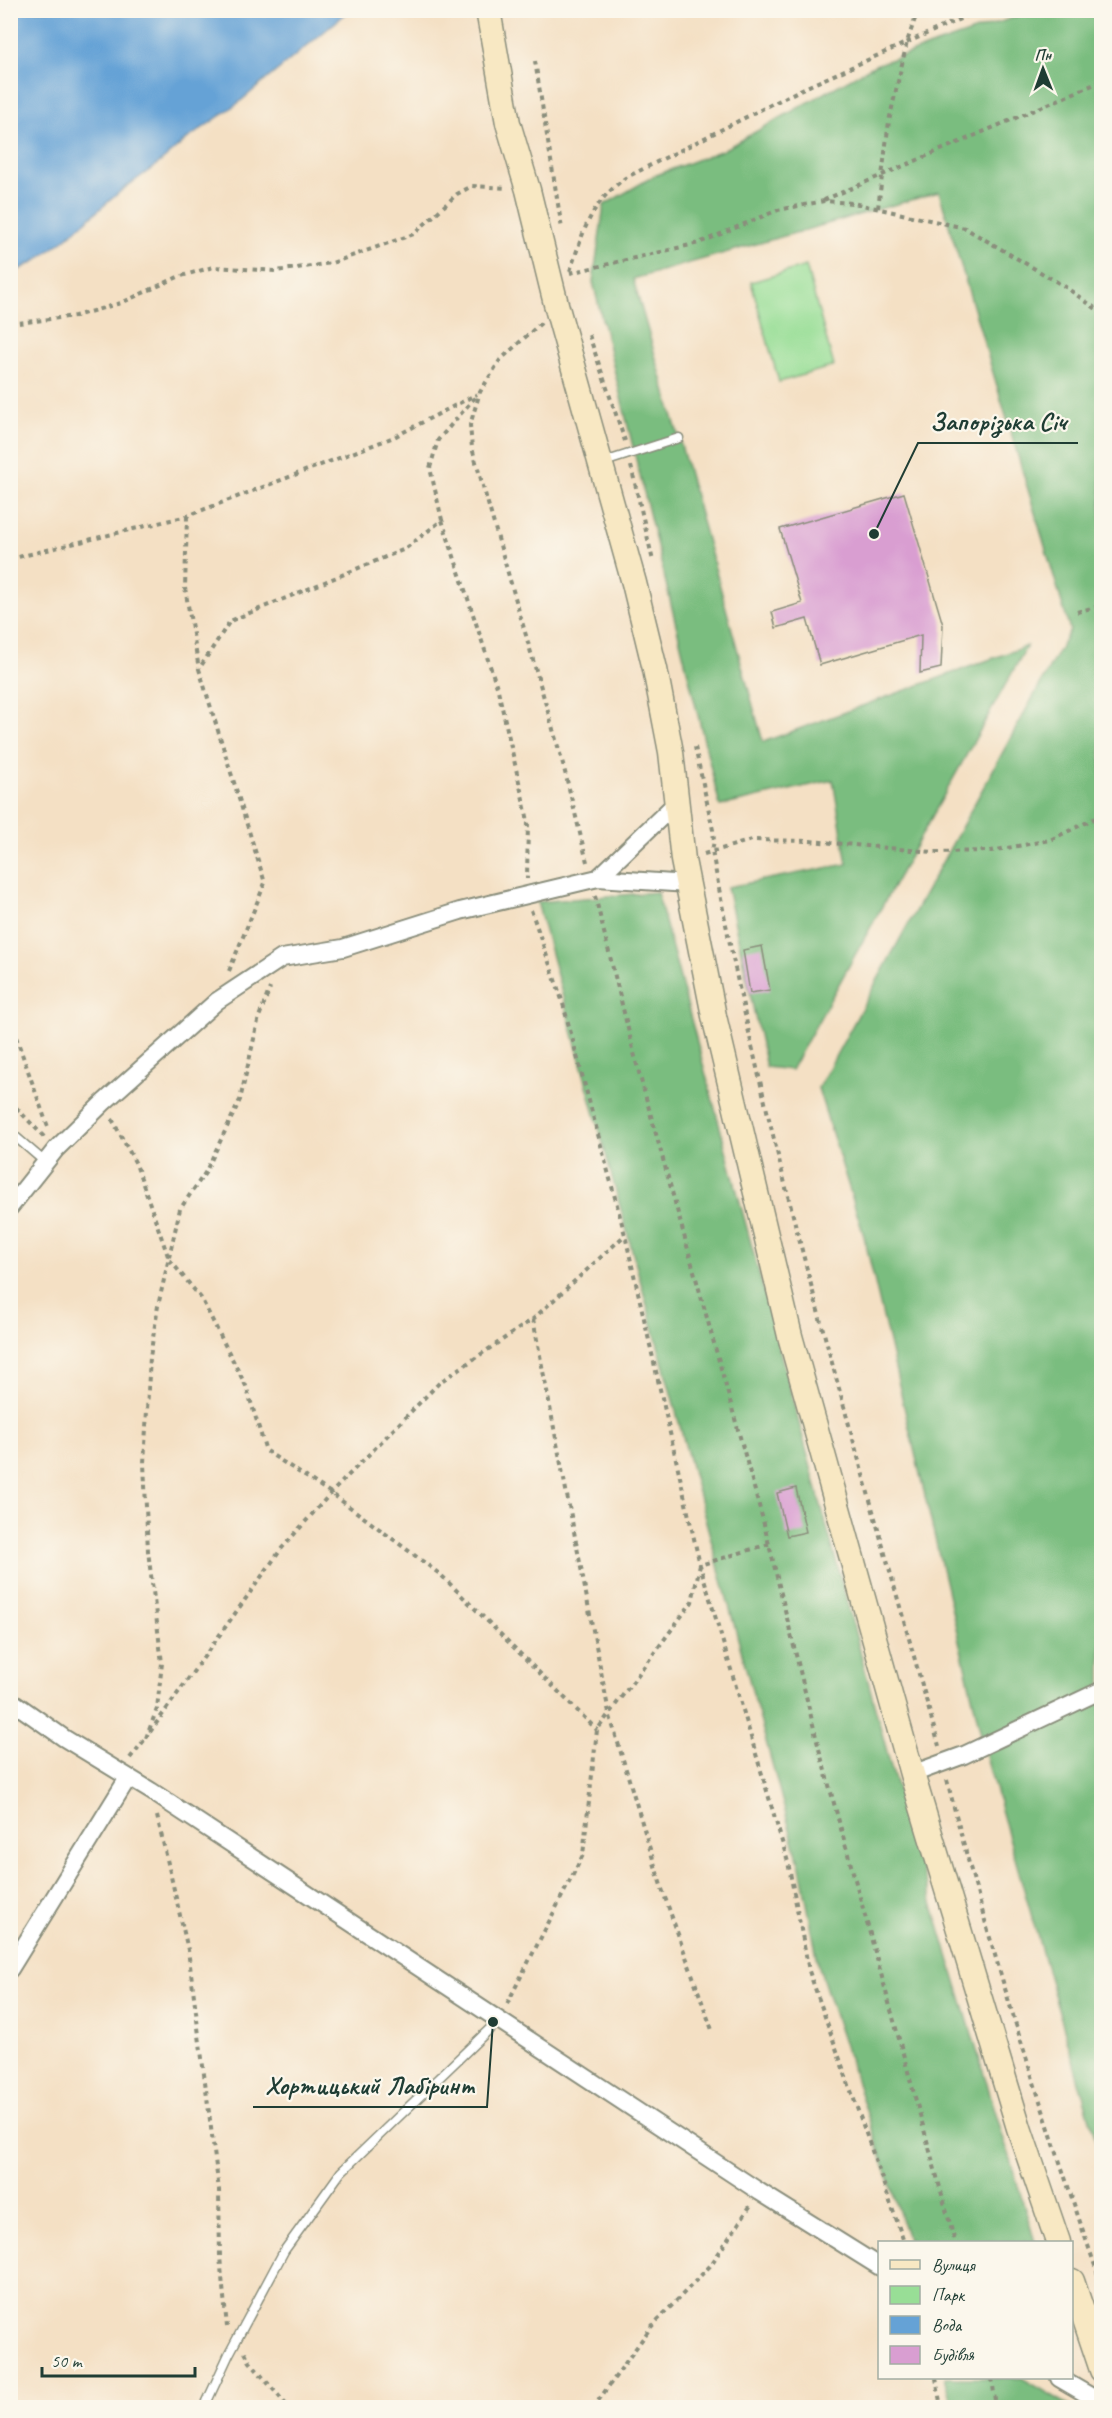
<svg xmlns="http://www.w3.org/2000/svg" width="1112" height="2418" font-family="Caveat,sans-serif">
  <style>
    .green { fill: #98de96; stroke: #5c8e65; stroke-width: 1.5 }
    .forest { fill: #7abd7f; stroke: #4c7d5a; stroke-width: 1.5 }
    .water { fill: #65a2d6; stroke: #427085; stroke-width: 1.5 }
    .building { fill: #d99ed1 }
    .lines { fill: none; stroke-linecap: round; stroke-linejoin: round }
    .service-casing { stroke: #8a8e7c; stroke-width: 11 }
    .minor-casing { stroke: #8a8e7c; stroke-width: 20 }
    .secondary-casing { stroke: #8a8e7c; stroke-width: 27 }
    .path { stroke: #8a8e7c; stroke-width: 4; stroke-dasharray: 4.5 4.5; stroke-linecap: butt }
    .service { stroke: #fff; stroke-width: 8 }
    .minor { stroke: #fff; stroke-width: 16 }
    .secondary { stroke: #f8e8c3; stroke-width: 24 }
    .leader { fill: none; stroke: #1f3d34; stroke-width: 2 }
    .callout-dot { fill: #1f3d34; stroke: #fbf7ec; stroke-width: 2 }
    .callout-label { font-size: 26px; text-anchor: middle; font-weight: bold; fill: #1f3d34; stroke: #fbf7ec; stroke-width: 4.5; stroke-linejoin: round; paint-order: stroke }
  </style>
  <rect width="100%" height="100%" fill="#fbf7ec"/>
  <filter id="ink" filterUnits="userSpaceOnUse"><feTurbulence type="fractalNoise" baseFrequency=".0167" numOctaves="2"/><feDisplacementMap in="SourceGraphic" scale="12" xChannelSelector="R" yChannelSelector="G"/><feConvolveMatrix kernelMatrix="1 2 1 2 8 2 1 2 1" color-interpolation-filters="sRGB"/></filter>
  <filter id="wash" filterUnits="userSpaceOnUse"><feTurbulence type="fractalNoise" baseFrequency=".008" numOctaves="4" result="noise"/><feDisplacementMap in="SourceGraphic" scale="24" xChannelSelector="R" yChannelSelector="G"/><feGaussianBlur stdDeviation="1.35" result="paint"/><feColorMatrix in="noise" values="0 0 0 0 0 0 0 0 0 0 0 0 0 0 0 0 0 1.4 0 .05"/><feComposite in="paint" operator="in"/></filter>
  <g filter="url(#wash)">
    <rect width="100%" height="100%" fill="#f4e0c4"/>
    <path class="green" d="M806,266l28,100 -55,16 -28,-100z"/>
    <g class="forest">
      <path d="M1101,14v2144l-113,-394 -124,-528 -46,-148 252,-458 -131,-438 -306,87 46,159 84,304 264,-96 -236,424 -25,-3 -39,-180 120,-23 -14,-84 -113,26 -127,-524 11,-77 50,-29 69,-26 152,-85 146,-50z"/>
      <path d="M657,892l234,875 144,475h-126l-90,-275 -19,-101 -263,-964z"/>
      <path d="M945,2378h77l50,29h-118z"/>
    </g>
    <path class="water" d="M11,10h338v1l-112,93 -50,35 -29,25 -36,26 -58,50 -27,20 -26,14z"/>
    <g id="blocks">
      <g class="building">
        <path d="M904,493l39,132 -2,43 -21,5 1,-38 -101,30 -13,-46 -31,9 -4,-16 30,-9 -22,-74z"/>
        <path d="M762,946l8,44 -20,3 -7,-43z"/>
        <path d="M796,1488l10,44 -19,4 -10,-43z"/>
      </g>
    </g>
  </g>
  <g filter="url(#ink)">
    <use href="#blocks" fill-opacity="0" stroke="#8a8e7c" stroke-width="1.5"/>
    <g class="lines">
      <g class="service-casing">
        <g id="service">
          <path d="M601,463l78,-25"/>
          <path d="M10,1132l36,31"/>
          <path d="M10,1718l11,-10"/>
          <path d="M204,2408l25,-54 55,-103 57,-79 158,-152"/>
        </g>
      </g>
      <g class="minor-casing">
        <g id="minor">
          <path d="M598,878l78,-75"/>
          <path d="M10,1207l46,-58 47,-46 114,-102 65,-43 61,-10 117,-37 138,-33 90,6"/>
          <path d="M10,1700l54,38 87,53 609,401 120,75"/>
          <path d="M912,1774l52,-19 138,-65"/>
          <path d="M10,1969l118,-191"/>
          <path d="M1059,2378l43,25"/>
        </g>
      </g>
      <g class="secondary-casing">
        <g id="secondary">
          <path d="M488,10l20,113 20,67 29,118 77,275 21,86 16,83 12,108 31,156 76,320 122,438 107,354 39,114"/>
          <path d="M1072,2281l30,89"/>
        </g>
      </g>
      <g class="path">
        <path d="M535,61l27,168"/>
        <path d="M824,200l278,-119"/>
        <path d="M878,208l11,-87 18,-79 11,-32"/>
        <path d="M570,271c15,-43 18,-64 55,-93l177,-89 167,-74 21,-5"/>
        <path d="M570,273l129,-30 79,-33 46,-9 29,2 112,25 99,58 38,27"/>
        <path d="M541,323l-41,37 -20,32 -10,33 2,23 91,316 24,98"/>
        <path d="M10,324l65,-8 46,-13 57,-26 35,-10 63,4 56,-8 82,-29 43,-40 15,-8 35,2"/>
        <path d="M589,335l36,106"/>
        <path d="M631,466l22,95"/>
        <path d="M187,516l-2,72 14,81"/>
        <path d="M442,520l56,170 30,131 -1,58"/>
        <path d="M10,559l177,-43 207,-79 83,-43"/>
        <path d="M1077,612l25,-7"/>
        <path d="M695,747l18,83 1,11 -2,10c55,303 145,599 227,895"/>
        <path d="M704,854l48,-14 58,1 123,11 58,-1 59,-11 52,-25"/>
        <path d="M595,896l43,173 125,451 56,229 136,493"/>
        <path d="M531,910l31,90 63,235 75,330 88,297 21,109 95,271"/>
        <path d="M229,971l36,-88 -66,-214 31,-48 175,-72 37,-29 -12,-52 8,-28 39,-45"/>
        <path d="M10,1020l39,110"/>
        <path d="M10,1101l35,37"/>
        <path d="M112,1119l24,45 33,95 32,39 45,88 20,65 65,42 110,82 156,155"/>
        <path d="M533,1319l76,394 53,176 50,141"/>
        <path d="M150,1732l132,-184 49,-55 109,-111 93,-63 91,-83"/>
        <path d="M146,1738l11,-29 5,-46 -14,-112 -4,-88 6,-106 8,-51 22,-97 25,-36 35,-73 19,-83 11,-29"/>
        <path d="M130,1758l16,-20"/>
        <path d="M947,1780c43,170 97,339 155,506"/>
        <path d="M157,1816l31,134 31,240 1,67 7,70"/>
        <path d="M507,2004l76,-149 14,-125 95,-128 8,-37 69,-21"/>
        <path d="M245,2352l5,10 39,46"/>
        <path d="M936,2378l5,30"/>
        <path d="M992,2378l4,30"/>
        <path d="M593,2408l58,-81 59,-61 41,-61"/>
      </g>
      <use href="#service" class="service"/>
      <use href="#minor" class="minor"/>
      <use href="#secondary" class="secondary"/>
    </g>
  </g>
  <path class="leader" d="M874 534L918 443H1078M493 2022L487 2107H253"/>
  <g class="callout-dot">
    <circle cx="874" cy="534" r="6"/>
    <circle cx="493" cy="2022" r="6"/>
  </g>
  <g class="callout-label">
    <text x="998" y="430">Запорізька Січ</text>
    <text x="370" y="2094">Хортицький Лабіринт</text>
  </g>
  <rect width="1112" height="2418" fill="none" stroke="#fbf7ec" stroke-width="36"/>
  <rect x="878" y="2241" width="195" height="138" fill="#fbf7ec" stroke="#a3ada2" stroke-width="1.5"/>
  <rect x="890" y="2260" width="30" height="9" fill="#f8e8c3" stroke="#a3ada2" stroke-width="1.5"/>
  <text x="932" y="2271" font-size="18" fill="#1f3d34">Вулиця</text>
  <rect x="890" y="2286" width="30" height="18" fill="#98de96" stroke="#a3ada2" stroke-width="1.5"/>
  <text x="932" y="2301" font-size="18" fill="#1f3d34">Парк</text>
  <rect x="890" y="2316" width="30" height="18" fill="#65a2d6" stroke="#a3ada2" stroke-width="1.5"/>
  <text x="932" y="2331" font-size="18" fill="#1f3d34">Вода</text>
  <rect x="890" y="2346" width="30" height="18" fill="#d99ed1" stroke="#a3ada2" stroke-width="1.5"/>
  <text x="932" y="2361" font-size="18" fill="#1f3d34">Будівля</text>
  <g transform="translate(1043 69) rotate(359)" stroke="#fbf7ec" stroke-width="4.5" paint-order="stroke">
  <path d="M0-4.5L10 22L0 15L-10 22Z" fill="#1f3d34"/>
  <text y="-9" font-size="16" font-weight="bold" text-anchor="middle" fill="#1f3d34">Пн</text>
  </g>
  <path d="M42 2367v9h153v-9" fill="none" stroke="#1f3d34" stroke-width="3"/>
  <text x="51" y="2367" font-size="18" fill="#1f3d34" stroke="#fbf7ec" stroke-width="4.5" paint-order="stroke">50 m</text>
</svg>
